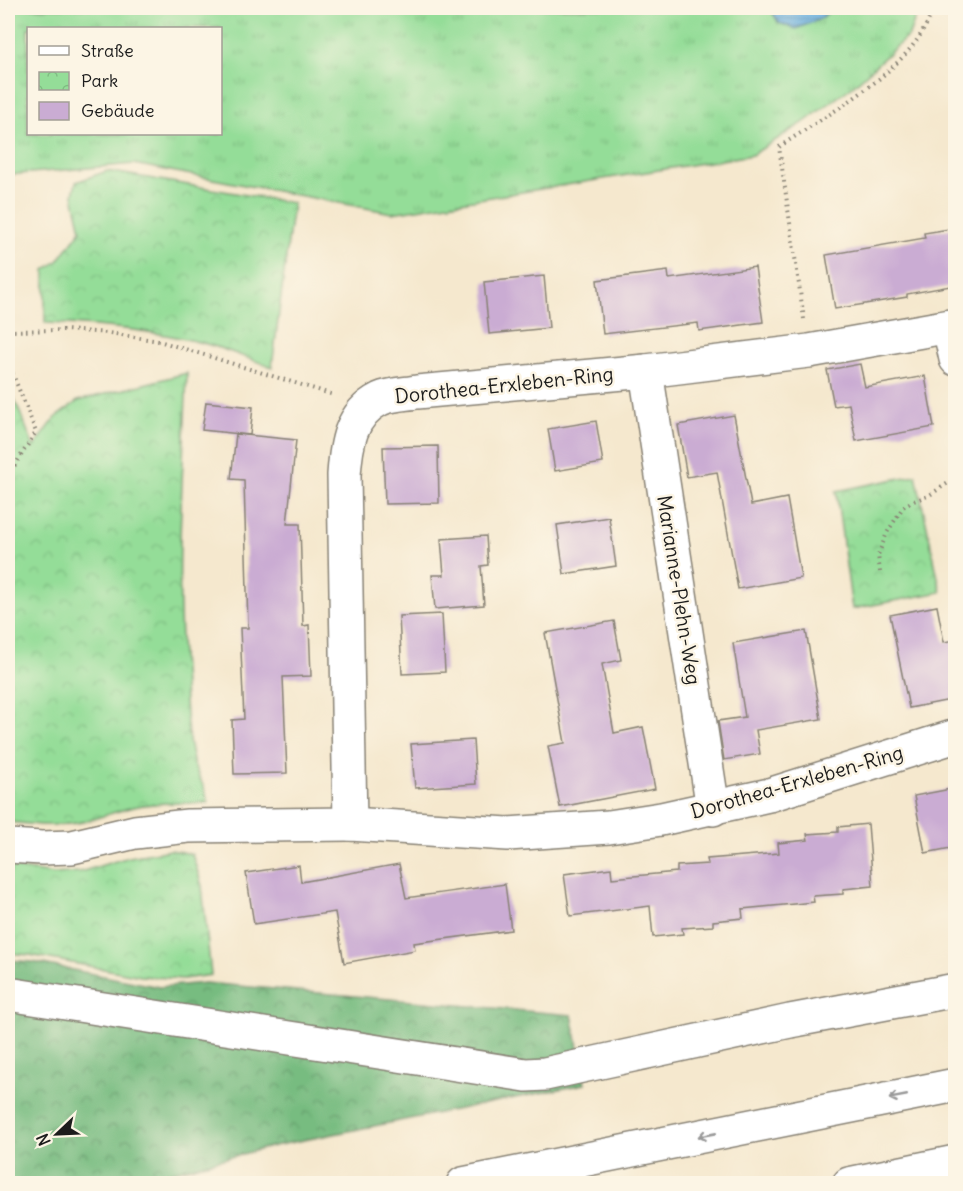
<svg xmlns="http://www.w3.org/2000/svg" width="963" height="1191" font-family="Delius,sans-serif">
  <style>
    .grass { fill: url(#grass-tufts); stroke: #587c5a; stroke-width: 1.5; fill-rule: evenodd }
    .forest { fill: url(#forest-crowns); stroke: #4a6c4e; stroke-width: 1.5 }
    .park { fill: url(#park-crowns); stroke: #587c5a; stroke-width: 1.5 }
    .water { fill: url(#water-rules); stroke: #42667e; stroke-width: 1.5 }
    .building { fill: #caacd3 }
    .lines { fill: none; stroke-linecap: round; stroke-linejoin: round }
    .minor-casing { stroke: #888275; stroke-width: 36 }
    .highway-casing { stroke: #888275; stroke-width: 36 }
    .path { stroke: #888275; stroke-width: 4; stroke-dasharray: 1.5 4.5; stroke-linecap: butt }
    .minor { stroke: #fff; stroke-width: 33 }
    .highway { stroke: #fff; stroke-width: 33 }
    .oneway { stroke: #999 }
    .labels { text-anchor: middle; stroke-width: 5; stroke-linejoin: round; paint-order: stroke }
    .street-label { font-size: 20px; fill: #1c1c1c; stroke: #fcf5e5 }
  </style>
  <defs>
    <pattern id="grass-tufts" width="24" height="20" patternUnits="userSpaceOnUse" patternTransform="scale(1.5)"><rect width="24" height="20" fill="#94dd98"/><path d="M3 7l-1-3M5 7V3M7 7l1-3M15 17l-1-3M17 17v-4M19 17l1-3" fill="none" stroke="#7fbd82"/></pattern>
    <pattern id="forest-crowns" width="20" height="18" patternUnits="userSpaceOnUse" patternTransform="scale(1.5)"><rect width="20" height="18" fill="#77bc80"/><path d="M2 6a3 3 0 1 1 6 0M12 15a3 3 0 1 1 6 0" fill="none" stroke="#619868"/></pattern>
    <pattern id="park-crowns" width="20" height="18" patternUnits="userSpaceOnUse" patternTransform="scale(1.5)"><rect width="20" height="18" fill="#94dd98"/><path d="M2 6a3 3 0 1 1 6 0M12 15a3 3 0 1 1 6 0" fill="none" stroke="#7fbd82"/></pattern>
    <pattern id="water-rules" width="6" height="5" patternUnits="userSpaceOnUse" patternTransform="scale(1.5)"><rect width="6" height="5" fill="#69b0e0"/><path d="M0 2.5h6" fill="none" stroke="#568eb5"/></pattern>
  </defs>
  <rect width="100%" height="100%" fill="#fcf5e5"/>
  <filter id="ink" filterUnits="userSpaceOnUse"><feTurbulence type="fractalNoise" baseFrequency=".0167" numOctaves="2"/><feDisplacementMap in="SourceGraphic" scale="12" xChannelSelector="R" yChannelSelector="G"/><feConvolveMatrix kernelMatrix="1 2 1 2 8 2 1 2 1" color-interpolation-filters="sRGB"/></filter>
  <filter id="wash" filterUnits="userSpaceOnUse"><feTurbulence type="fractalNoise" baseFrequency=".008" numOctaves="4" result="noise"/><feDisplacementMap in="SourceGraphic" scale="24" xChannelSelector="R" yChannelSelector="G"/><feGaussianBlur stdDeviation="1.35" result="paint"/><feColorMatrix in="noise" values="0 0 0 0 0 0 0 0 0 0 0 0 0 0 0 0 0 1.4 0 .05"/><feComposite in="paint" operator="in"/></filter>
  <g filter="url(#wash)">
    <rect width="100%" height="100%" fill="#f5e8ce"/>
    <path class="grass" d="M8,8h762l9,15 41,-4 13,-11h86l-10,27 -56,51 -50,37 -51,32 -360,58 -258,-49 -126,11zM28,28h192v106h-192z"/>
    <path class="forest" d="M8,960l25,2 126,25 46,-4 367,32 13,69 -311,62 -146,37h-120z"/>
    <g class="park">
      <path d="M107,171l186,32 -21,164c-21,-7 -41,-16 -62,-22 -54,-15 -109,-20 -165,-22v-53l13,-9 23,-31 -8,-35 3,-13z"/>
      <path d="M187,373c-4,99 -12,198 -4,297 2,30 3,62 10,91 4,17 13,23 15,42 -25,0 -50,-1 -74,4 -15,3 -29,9 -44,13 -27,8 -55,5 -82,2v-439l26,64 22,-30 22,-16z"/>
      <path d="M916,475l25,117 -89,17 -16,-118z"/>
      <path d="M171,850l21,4 10,32 9,89 -28,4 -42,-3 -111,-21 -22,-2v-86l46,7 26,-2 49,-15z"/>
    </g>
    <path class="water" d="M770,8h63l-13,11 -24,10 -17,-6z"/>
    <g id="blocks">
      <g class="building">
        <path d="M956,228v57l-49,9v3l-72,12 -9,-54 99,-17 -1,-5z"/>
        <path d="M755,267l8,55 -64,9 -1,-8 -95,11 -6,-54 71,-9 1,8z"/>
        <path d="M544,276l5,52 -60,6 -5,-52z"/>
        <path d="M860,364l5,23 60,-11 9,51 -78,14 -7,-37 -15,2 -7,-36z"/>
        <path d="M206,402l47,5 -3,28 -48,-5z"/>
        <path d="M734,415l17,90 36,-7 14,80 -63,11 -21,-117 -30,5 -9,-52z"/>
        <path d="M596,421l7,42 -48,8 -7,-42z"/>
        <path d="M236,434l60,6 -9,84h13l3,102 6,-1 2,51 -28,1 4,96 -53,1 -2,-54 12,-1 -4,-91h8l-4,-148 -13,-1z"/>
        <path d="M438,446l1,57 -54,1 -2,-57z"/>
        <path d="M609,517l7,49 -52,8 -7,-49z"/>
        <path d="M486,536l2,29 -7,1 3,39 -49,4 -3,-34h12l-3,-36z"/>
        <path d="M937,606l7,36 12,-2v59l-47,9 -19,-93z"/>
        <path d="M442,614l3,58 -43,2 -3,-58z"/>
        <path d="M614,621l7,39 -19,4 12,69 29,-6 12,62 -95,18 -12,-61 17,-3 -20,-110z"/>
        <path d="M806,631l15,88 -65,11 4,24 -36,6 -6,-39 27,-4 -12,-74z"/>
        <path d="M473,740l3,44 -61,4 -4,-44z"/>
        <path d="M956,788v59l-31,6 -11,-57z"/>
        <path d="M868,824l5,62 -30,3v5l-30,2 1,6 -72,7 1,9 -30,3v5l-31,2 1,6 -30,3 -3,-31 -80,10 -6,-42 47,-6 1,10 65,-6v-6l31,-2 -1,-5 72,-6 -1,-10 30,-3 -1,-6 31,-2v-5z"/>
        <path d="M399,864l7,34 99,-14 6,46 -97,13 1,7 -71,13 -9,-51 -81,12 -8,-51 53,-8 2,17z"/>
      </g>
    </g>
  </g>
  <g filter="url(#ink)">
    <use href="#blocks" fill-opacity="0" stroke="#888275" stroke-width="1.5"/>
    <g class="lines">
      <g class="minor-casing">
        <g id="minor">
          <path d="M949,327l7,32"/>
          <path d="M646,371l67,438"/>
          <path d="M350,824l158,10 101,-7 52,-8 108,-24 187,-59"/>
          <path d="M8,846l34,2 30,-1 63,-15 53,-6 162,-2 -6,-349c2,-30 6,-61 36,-76 11,-5 25,-5 37,-7l229,-21 163,-20 147,-26"/>
          <path d="M8,994l518,81 19,-1 245,-53 166,-31"/>
        </g>
      </g>
      <g class="highway-casing">
        <g id="highway">
          <path d="M463,1184l493,-99"/>
          <path d="M849,1184l107,-22"/>
        </g>
      </g>
      <g class="path">
        <path d="M804,319l-25,-172c50,-34 137,-79 154,-139"/>
        <path d="M8,331l57,-1 44,3 50,8 175,54"/>
        <path d="M8,362l28,70 -28,44"/>
        <path d="M880,572l-2,-17 9,-22 16,-26 8,-5 17,-6 28,-18"/>
      </g>
      <use href="#minor" class="minor"/>
      <use href="#highway" class="highway"/>
    </g>
    <defs><path id="oneway-shaft" d="M-6 0H5M1.5-3L5.5 0L1.5 3" fill="none" stroke-width="1.6" stroke-linecap="round" stroke-linejoin="round" transform="scale(1.5)"/></defs>
    <g class="oneway">
      <use href="#oneway-shaft" transform="translate(898 1097) rotate(169)"/>
      <use href="#oneway-shaft" transform="translate(707 1135) rotate(169)"/>
    </g>
  </g>
  <g class="labels">
    <g class="street-label">
      <text transform="translate(504 385) rotate(-6)" y="7">Dorothea-Erxleben-Ring</text>
      <text transform="translate(679 590) rotate(81)" y="7">Marianne-Plehn-Weg</text>
      <text transform="translate(797 782) rotate(-16)" y="7">Dorothea-Erxleben-Ring</text>
    </g>
  </g>
  <rect width="963" height="1191" fill="none" stroke="#fcf5e5" stroke-width="30"/>
  <rect x="27" y="27" width="195" height="108" fill="#fcf5e5" stroke="#a29e95" stroke-width="1.5"/>
  <rect x="39" y="46" width="30" height="9" fill="#ffffff" stroke="#a29e95" stroke-width="1.5"/>
  <text x="81" y="57" font-size="18" fill="#1c1c1c">Straße</text>
  <rect x="39" y="72" width="30" height="18" fill="url(#park-crowns)" stroke="#a29e95" stroke-width="1.5"/>
  <text x="81" y="87" font-size="18" fill="#1c1c1c">Park</text>
  <rect x="39" y="102" width="30" height="18" fill="#caacd3" stroke="#a29e95" stroke-width="1.5"/>
  <text x="81" y="117" font-size="18" fill="#1c1c1c">Gebäude</text>
  <g transform="translate(57 1134) rotate(247)" stroke="#fcf5e5" stroke-width="4.5" paint-order="stroke">
  <path d="M0-4.5L10 22L0 15L-10 22Z" fill="#1c1c1c"/>
  <text y="-9" font-size="16" font-weight="bold" text-anchor="middle" fill="#1c1c1c">N</text>
  </g>
</svg>
